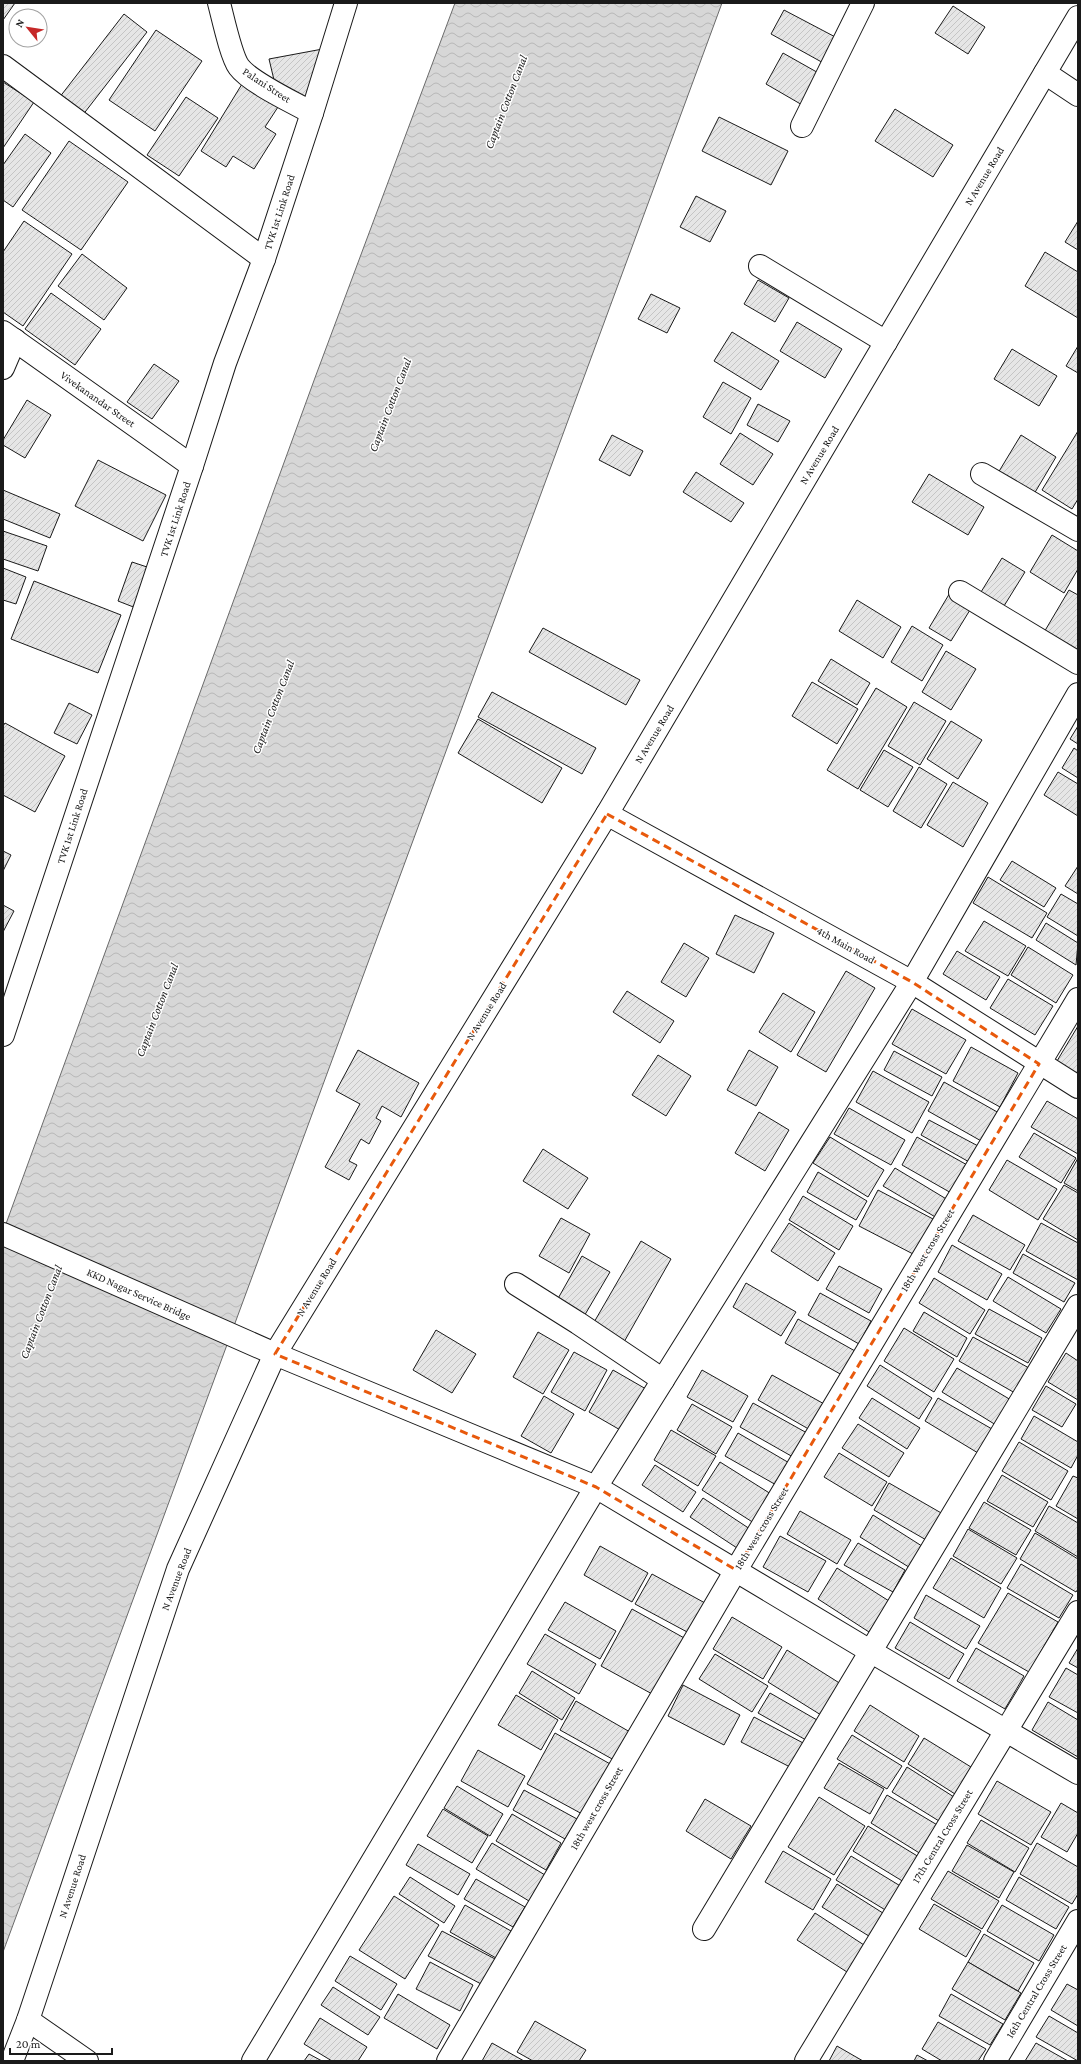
<svg xmlns="http://www.w3.org/2000/svg" width="1081" height="2064" font-family="'Crimson Pro',serif">
  <style>
    .water { fill: url(#water-waves); stroke: #6a6a6a }
    .building { fill: url(#building-hatch); stroke: #1a1a1a }
    .lines { fill: none; stroke-linecap: round; stroke-linejoin: round }
    .minor-casing { stroke: #1a1a1a; stroke-width: 24 }
    .minor { stroke: #fff; stroke-width: 22 }
    .marked { fill: none; stroke: #e8590c; stroke-width: 3; stroke-dasharray: 8 5; stroke-linejoin: round }
    .labels { text-anchor: middle; stroke-width: 3; stroke-linejoin: round; paint-order: stroke }
    .street-label { font-size: 11px; fill: #1a1a1a; stroke: #fff }
    .water-label { font-size: 12px; font-style: italic; fill: #1a1a1a; stroke: #fff }
  </style>
  <defs>
    <pattern id="water-waves" width="16" height="10" patternUnits="userSpaceOnUse"><rect width="16" height="10" fill="#d7d7d7"/><path d="M0 5q4-4 8 0t8 0" fill="none" stroke="#b8b8b8"/></pattern>
    <pattern id="building-hatch" width="6" height="6" patternUnits="userSpaceOnUse"><rect width="6" height="6" fill="#e6e6e6"/><path d="M-1 1l2-2M0 6l6-6M5 7l2-2" fill="none" stroke="#c5c5c5"/></pattern>
  </defs>
  <rect width="100%" height="100%" fill="#fff"/>
  <path class="water" d="M455,3h267l-719,1949v-720l313,-857z"/>
  <g class="building">
    <path d="M3,3h12l-12,17z"/>
    <path d="M953,6l32,21 -17,27 -33,-21z"/>
    <path d="M784,10l57,30 -14,25 -56,-31z"/>
    <path d="M124,14l23,18 -65,84 -23,-18z"/>
    <path d="M156,30l46,31 -47,70 -46,-31z"/>
    <path d="M328,48l-19,51 -35,-19 -5,-21z"/>
    <path d="M783,53l39,22 -18,31 -38,-22z"/>
    <path d="M3,82l31,20 -31,46z"/>
    <path d="M242,84l36,23 -13,20 11,7 -22,35 -21,-13 -7,11 -25,-16z"/>
    <path d="M186,97l32,21 -39,58 -32,-21z"/>
    <path d="M895,109l58,36 -20,32 -58,-36z"/>
    <path d="M719,117l69,34 -17,34 -69,-34z"/>
    <path d="M25,134l26,19 -38,54 -10,-7v-35z"/>
    <path d="M69,141l59,41 -47,68 -59,-40z"/>
    <path d="M696,196l30,15 -16,31 -30,-15z"/>
    <path d="M24,221l48,33 -49,72 -20,-14v-60z"/>
    <path d="M1078,221v29l-13,-8z"/>
    <path d="M1045,252l33,20v46l-53,-32z"/>
    <path d="M82,254l45,34 -23,32 -46,-34z"/>
    <path d="M758,280l31,18 -14,24 -31,-18z"/>
    <path d="M51,293l50,36 -26,36 -50,-36z"/>
    <path d="M651,294l29,14 -13,25 -29,-14z"/>
    <path d="M797,322l45,27 -17,29 -45,-27z"/>
    <path d="M732,332l47,29 -18,29 -47,-29z"/>
    <path d="M1078,346v27l-12,-7z"/>
    <path d="M1012,349l45,27 -18,30 -45,-27z"/>
    <path d="M154,364l25,17 -27,38 -25,-17z"/>
    <path d="M723,382l28,16 -20,36 -28,-17z"/>
    <path d="M27,400l24,15 -26,43 -22,-13v-5z"/>
    <path d="M758,404l32,17 -12,21 -31,-17z"/>
    <path d="M1078,431v68l-6,10 -30,-19z"/>
    <path d="M740,433l33,21 -20,31 -33,-21z"/>
    <path d="M612,435l31,16 -13,25 -31,-16z"/>
    <path d="M1021,435l35,22 -22,37 -36,-21z"/>
    <path d="M98,460l68,35 -23,46 -68,-35z"/>
    <path d="M696,472l48,31 -13,19 -48,-30z"/>
    <path d="M929,474l55,33 -16,28 -56,-33z"/>
    <path d="M3,490l57,24 -10,24 -47,-19z"/>
    <path d="M3,531l44,15 -9,25 -35,-12z"/>
    <path d="M1052,535l26,16v18l-14,24 -34,-21z"/>
    <path d="M1002,558l23,14 -21,34 -23,-14z"/>
    <path d="M132,562l18,6 -14,40 -18,-7z"/>
    <path d="M3,568l23,9 -10,27 -13,-4z"/>
    <path d="M34,581l87,34 -23,58 -87,-34z"/>
    <path d="M1069,590l9,5v59l-35,-20z"/>
    <path d="M951,591l22,14 -22,36 -22,-13z"/>
    <path d="M857,600l44,27 -18,31 -44,-27z"/>
    <path d="M912,626l31,19 -21,36 -31,-19z"/>
    <path d="M543,628l97,52 -14,25 -97,-53z"/>
    <path d="M946,651l30,18 -25,41 -29,-18z"/>
    <path d="M831,659l39,24 -13,22 -39,-24z"/>
    <path d="M812,682l46,27 -21,35 -45,-28z"/>
    <path d="M876,688l31,19 -49,82 -31,-19z"/>
    <path d="M492,692l104,56 -14,26 -104,-57z"/>
    <path d="M914,702l32,19 -26,44 -32,-19z"/>
    <path d="M69,703l23,12 -15,29 -23,-11z"/>
    <path d="M478,719l84,49 -20,35 -84,-50z"/>
    <path d="M951,721l31,19 -24,39 -31,-20z"/>
    <path d="M5,723l60,33 -30,56 -32,-17v-69z"/>
    <path d="M1078,726v18l-8,-5z"/>
    <path d="M1074,748l4,3v27l-16,-10z"/>
    <path d="M884,750l29,17 -25,40 -28,-17z"/>
    <path d="M919,767l28,17 -26,44 -28,-17z"/>
    <path d="M1058,772l20,12v32l-34,-21z"/>
    <path d="M953,782l35,21 -25,44 -36,-22z"/>
    <path d="M3,851l8,4 -8,16z"/>
    <path d="M1012,861l44,27 -12,19 -44,-27z"/>
    <path d="M1078,866v28l-13,-8z"/>
    <path d="M988,877l59,36 -15,25 -59,-35z"/>
    <path d="M1061,894l17,10v32l-31,-19z"/>
    <path d="M3,905l11,6 -11,21z"/>
    <path d="M735,915l39,18 -20,40 -38,-19z"/>
    <path d="M984,921l42,25 -18,30 -43,-25z"/>
    <path d="M1046,923l32,20 -2,22 -40,-25z"/>
    <path d="M684,943l25,15 -23,39 -25,-15z"/>
    <path d="M1028,947l45,28 -17,28 -45,-28z"/>
    <path d="M957,951l43,26 -14,23 -43,-26z"/>
    <path d="M846,971l29,17 -49,84 -29,-17z"/>
    <path d="M1008,979l45,27 -18,29 -45,-27z"/>
    <path d="M627,991l47,30 -14,22 -47,-31z"/>
    <path d="M783,993l32,19 -24,40 -32,-20z"/>
    <path d="M912,1009l54,31 -20,34 -54,-30z"/>
    <path d="M1078,1026v48l-21,-13z"/>
    <path d="M971,1047l47,26 -18,34 -47,-26z"/>
    <path d="M358,1050l61,33 -18,34 -19,-11 -6,12 5,3 -12,23 -8,-5 -12,22 8,4 -8,15 -24,-13 35,-63 -24,-13z"/>
    <path d="M749,1050l29,17 -22,39 -29,-16z"/>
    <path d="M894,1051l48,26 -10,19 -48,-26z"/>
    <path d="M658,1055l33,21 -25,40 -34,-21z"/>
    <path d="M873,1071l56,31 -17,31 -56,-31z"/>
    <path d="M944,1082l55,31 -16,29 -55,-31z"/>
    <path d="M1047,1101l31,18v35l-47,-27z"/>
    <path d="M849,1108l56,32 -14,25 -57,-31z"/>
    <path d="M759,1112l30,18 -24,41 -30,-18z"/>
    <path d="M929,1120l51,27 -9,16 -50,-28z"/>
    <path d="M1034,1133l42,25 -15,25 -42,-26z"/>
    <path d="M830,1137l54,33 -16,27 -55,-34z"/>
    <path d="M917,1137l52,29 -16,28 -51,-29z"/>
    <path d="M543,1149l45,29 -20,31 -45,-28z"/>
    <path d="M1078,1158v33l-14,-8z"/>
    <path d="M1007,1160l50,29 -19,31 -49,-30z"/>
    <path d="M895,1168l53,32 -11,18 -54,-32z"/>
    <path d="M818,1172l49,29 -11,19 -49,-28z"/>
    <path d="M1064,1185l14,8v47l-35,-21z"/>
    <path d="M878,1190l55,29 -18,36 -56,-29z"/>
    <path d="M803,1196l50,30 -14,24 -50,-30z"/>
    <path d="M973,1215l52,30 -15,25 -52,-29z"/>
    <path d="M561,1218l29,16 -21,39 -30,-17z"/>
    <path d="M789,1223l46,30 -17,28 -47,-30z"/>
    <path d="M1041,1223l37,20v37l-52,-29z"/>
    <path d="M641,1241l30,18 -47,83 -31,-18z"/>
    <path d="M952,1245l50,29 -15,26 -49,-28z"/>
    <path d="M1023,1254l52,29 -11,19 -51,-29z"/>
    <path d="M582,1256l28,16 -27,46 -27,-16z"/>
    <path d="M839,1266l43,23 -13,24 -43,-24z"/>
    <path d="M1008,1277l53,32 -15,24 -53,-32z"/>
    <path d="M934,1278l51,32 -15,24 -51,-31z"/>
    <path d="M746,1283l50,29 -15,24 -48,-29z"/>
    <path d="M820,1293l51,28 -12,23 -51,-29z"/>
    <path d="M989,1309l53,29 -14,25 -53,-29z"/>
    <path d="M924,1312l43,26 -10,19 -44,-26z"/>
    <path d="M798,1319l57,32 -13,24 -57,-32z"/>
    <path d="M904,1328l50,31 -20,33 -50,-31z"/>
    <path d="M436,1330l40,24 -24,39 -39,-23z"/>
    <path d="M538,1332l31,18 -26,44 -30,-17z"/>
    <path d="M973,1337l56,31 -14,25 -56,-32z"/>
    <path d="M574,1352l33,18 -22,41 -34,-19z"/>
    <path d="M1066,1353l12,8v39l-30,-18z"/>
    <path d="M880,1365l52,33 -13,21 -52,-33z"/>
    <path d="M957,1368l54,32 -15,25 -54,-33z"/>
    <path d="M613,1370l33,19 -24,42 -33,-19z"/>
    <path d="M702,1370l46,26 -15,26 -46,-25z"/>
    <path d="M772,1375l54,30 -14,26 -54,-31z"/>
    <path d="M1046,1386l30,18 -14,23 -30,-17z"/>
    <path d="M544,1396l30,18 -23,39 -30,-17z"/>
    <path d="M872,1398l48,30 -13,21 -48,-31z"/>
    <path d="M938,1398l54,31 -14,24 -53,-32z"/>
    <path d="M753,1403l54,30 -14,24 -53,-30z"/>
    <path d="M692,1404l40,23 -16,27 -39,-24z"/>
    <path d="M1034,1416l44,26v13l-7,13 -50,-29z"/>
    <path d="M858,1424l46,29 -15,24 -47,-29z"/>
    <path d="M671,1430l45,26 -18,30 -44,-26z"/>
    <path d="M738,1433l53,31 -13,22 -53,-30z"/>
    <path d="M1019,1442l49,29 -17,29 -49,-29z"/>
    <path d="M839,1453l48,29 -15,24 -48,-29z"/>
    <path d="M720,1462l51,32 -17,29 -52,-33z"/>
    <path d="M655,1465l41,27 -13,20 -41,-27z"/>
    <path d="M1002,1475l46,27 -15,25 -46,-26z"/>
    <path d="M1073,1476l5,2v41l-22,-13z"/>
    <path d="M889,1483l54,31 -15,27 -54,-31z"/>
    <path d="M703,1498l47,31 -13,19 -47,-31z"/>
    <path d="M984,1502l47,28 -15,25 -47,-27z"/>
    <path d="M1049,1506l29,17v34l-43,-26z"/>
    <path d="M800,1511l51,29 -14,24 -50,-30z"/>
    <path d="M873,1515l52,33 -13,21 -52,-32z"/>
    <path d="M968,1529l49,29 -16,26 -48,-28z"/>
    <path d="M1035,1533l43,26v30l-2,3 -56,-33z"/>
    <path d="M780,1536l46,25 -18,31 -45,-25z"/>
    <path d="M858,1543l47,27 -12,22 -49,-27z"/>
    <path d="M600,1546l48,27 -16,29 -48,-27z"/>
    <path d="M951,1558l50,30 -17,30 -51,-30z"/>
    <path d="M1021,1564l52,31 -14,23 -52,-30z"/>
    <path d="M837,1568l52,33 -20,31 -51,-33z"/>
    <path d="M652,1574l53,29 -16,30 -54,-29z"/>
    <path d="M1008,1593l50,29 -29,50 -51,-29z"/>
    <path d="M926,1595l54,31 -14,23 -52,-31z"/>
    <path d="M565,1602l51,29 -16,28 -52,-29z"/>
    <path d="M632,1609l54,30 -32,56 -53,-29z"/>
    <path d="M732,1617l50,30 -19,32 -50,-30z"/>
    <path d="M910,1622l54,32 -15,25 -54,-31z"/>
    <path d="M545,1634l51,30 -17,30 -52,-30z"/>
    <path d="M976,1648l48,28 -19,33 -48,-28z"/>
    <path d="M1078,1648v20l-9,-5z"/>
    <path d="M787,1650l54,34 -20,31 -53,-33z"/>
    <path d="M715,1654l53,32 -16,26 -53,-33z"/>
    <path d="M1066,1668l12,7v38l-29,-16z"/>
    <path d="M532,1671l43,27 -13,22 -43,-27z"/>
    <path d="M683,1685l57,30 -16,30 -56,-29z"/>
    <path d="M770,1693l47,27 -11,20 -48,-27z"/>
    <path d="M516,1695l42,25 -17,30 -43,-25z"/>
    <path d="M576,1701l54,31 -16,28 -54,-30z"/>
    <path d="M1048,1702l30,18v37l-46,-27z"/>
    <path d="M870,1705l49,31 -15,26 -50,-31z"/>
    <path d="M754,1717l51,27 -13,24 -51,-26z"/>
    <path d="M555,1733l57,32 -28,50 -57,-31z"/>
    <path d="M852,1735l50,31 -15,23 -50,-30z"/>
    <path d="M924,1738l47,29 -16,27 -47,-30z"/>
    <path d="M478,1750l47,26 -17,31 -47,-26z"/>
    <path d="M839,1763l45,26 -14,25 -46,-26z"/>
    <path d="M907,1767l47,30 -15,24 -47,-29z"/>
    <path d="M997,1781l54,31 -20,33 -53,-31z"/>
    <path d="M457,1786l46,28 -13,22 -46,-28z"/>
    <path d="M524,1790l53,29 -12,20 -52,-29z"/>
    <path d="M887,1795l52,31 -18,28 -50,-31z"/>
    <path d="M819,1797l46,29 -31,49 -46,-28z"/>
    <path d="M705,1799l46,27 -20,33 -45,-28z"/>
    <path d="M1061,1803l17,10v20l-11,19 -26,-15z"/>
    <path d="M443,1809l45,27 -16,27 -45,-27z"/>
    <path d="M512,1814l49,29 -15,27 -50,-29z"/>
    <path d="M981,1820l48,28 -14,24 -48,-29z"/>
    <path d="M868,1826l51,31 -15,25 -51,-31z"/>
    <path d="M492,1843l53,32 -16,26 -53,-32z"/>
    <path d="M1037,1843l41,24v27l-6,10 -52,-30z"/>
    <path d="M418,1844l52,30 -12,21 -52,-30z"/>
    <path d="M967,1845l47,27 -15,26 -47,-27z"/>
    <path d="M783,1851l48,28 -18,31 -48,-28z"/>
    <path d="M851,1856l51,31 -15,24 -51,-31z"/>
    <path d="M948,1871l51,30 -17,28 -51,-30z"/>
    <path d="M410,1877l45,29 -11,17 -45,-29z"/>
    <path d="M1019,1877l50,30 -13,22 -50,-29z"/>
    <path d="M476,1879l49,28 -12,20 -49,-28z"/>
    <path d="M837,1884l49,31 -14,23 -50,-31z"/>
    <path d="M394,1896l45,29 -34,54 -46,-29z"/>
    <path d="M934,1904l47,27 -15,26 -47,-28z"/>
    <path d="M465,1905l46,26 -15,27 -46,-26z"/>
    <path d="M1002,1905l52,30 -15,26 -52,-30z"/>
    <path d="M815,1913l49,32 -17,27 -50,-32z"/>
    <path d="M442,1931l55,29 -14,25 -55,-29z"/>
    <path d="M984,1934l50,29 -16,28 -50,-29z"/>
    <path d="M350,1956l47,28 -16,26 -46,-29z"/>
    <path d="M430,1962l43,23 -13,26 -44,-22z"/>
    <path d="M968,1962l53,31 -16,27 -53,-31z"/>
    <path d="M1067,1984l11,6v36l-27,-16z"/>
    <path d="M333,1987l47,30 -12,18 -47,-30z"/>
    <path d="M398,1994l52,31 -13,24 -53,-31z"/>
    <path d="M951,1994l52,30 -13,21 -51,-29z"/>
    <path d="M1049,2016l29,17v28l-42,-24z"/>
    <path d="M320,2018l47,29 -9,14h-26l-28,-17z"/>
    <path d="M535,2021l51,29 -7,11h-46l-16,-9z"/>
    <path d="M938,2022l48,27 -8,12h-36l-20,-12z"/>
    <path d="M492,2043l32,18h-42z"/>
    <path d="M1036,2043l32,18h-43z"/>
    <path d="M837,2046l26,15h-34z"/>
    <path d="M309,2054l13,7h-18z"/>
    <path d="M917,2055l11,6h-14z"/>
  </g>
  <g class="lines">
    <g class="minor-casing">
      <g id="minor">
        <path d="M219,3c4,15 12,53 20,64 12,16 56,36 73,46"/>
        <path d="M3,66l261,193"/>
        <path d="M1045,73l33,22"/>
        <path d="M802,126l61,-123"/>
        <path d="M760,266l126,76"/>
        <path d="M3,332l189,134"/>
        <path d="M3,368l12,-28"/>
        <path d="M982,474l96,56"/>
        <path d="M960,592l118,71"/>
        <path d="M607,814l305,168 166,105"/>
        <path d="M3,1035l189,-569 33,-103 39,-104 48,-146 34,-110"/>
        <path d="M3,1234l272,120 321,133 274,164 208,122"/>
        <path d="M516,1284l62,39 85,57"/>
        <path d="M704,1929l374,-623"/>
        <path d="M28,2020l59,41"/>
        <path d="M12,2061l16,-41 150,-451 97,-215 332,-540 471,-797"/>
        <path d="M253,2061l343,-574 316,-505 166,-288"/>
        <path d="M448,2061l288,-491 342,-571"/>
        <path d="M806,2061l272,-449"/>
        <path d="M995,2061l83,-140"/>
      </g>
    </g>
    <use href="#minor" class="minor"/>
  </g>
  <path class="marked" d="M607,814l305,168 127,82 -303,506 -140,-83 -321,-133z"/>
  <g class="labels">
    <g class="street-label">
      <text transform="translate(267 85) rotate(33)" y="4">Palani Street</text>
      <text transform="translate(984 176) rotate(-59)" y="4">N Avenue Road</text>
      <text transform="translate(279 212) rotate(-72)" y="4">TVK 1st Link Road</text>
      <text transform="translate(98 399) rotate(35)" y="4">Vivekanandar Street</text>
      <text transform="translate(819 455) rotate(-59)" y="4">N Avenue Road</text>
      <text transform="translate(175 519) rotate(-72)" y="4">TVK 1st Link Road</text>
      <text transform="translate(654 734) rotate(-59)" y="4">N Avenue Road</text>
      <text transform="translate(72 826) rotate(-72)" y="4">TVK 1st Link Road</text>
      <text transform="translate(846 945) rotate(29)" y="4">4th Main Road</text>
      <text transform="translate(486 1011) rotate(-58)" y="4">N Avenue Road</text>
      <text transform="translate(927 1250) rotate(-59)" y="4">18th west cross Street</text>
      <text transform="translate(316 1287) rotate(-58)" y="4">N Avenue Road</text>
      <text transform="translate(139 1294) rotate(24)" y="4">KKD Nagar Service Bridge</text>
      <text transform="translate(761 1528) rotate(-59)" y="4">18th west cross Street</text>
      <text transform="translate(176 1579) rotate(-69)" y="4">N Avenue Road</text>
      <text transform="translate(596 1808) rotate(-60)" y="4">18th west cross Street</text>
      <text transform="translate(942 1836) rotate(-59)" y="4">17th Central Cross Street</text>
      <text transform="translate(72 1886) rotate(-72)" y="4">N Avenue Road</text>
      <text transform="translate(1036 1991) rotate(-59)" y="4">16th Central Cross Street</text>
    </g>
    <g class="water-label">
      <text transform="translate(506 102) rotate(-69)" y="4">Captain Cotton Canal</text>
      <text transform="translate(390 405) rotate(-69)" y="4">Captain Cotton Canal</text>
      <text transform="translate(273 707) rotate(-69)" y="4">Captain Cotton Canal</text>
      <text transform="translate(157 1010) rotate(-69)" y="4">Captain Cotton Canal</text>
      <text transform="translate(41 1312) rotate(-69)" y="4">Captain Cotton Canal</text>
    </g>
  </g>
  <rect width="1081" height="2064" fill="none" stroke="#1a1a1a" stroke-width="8"/>
  <g transform="translate(28 28) rotate(300)"><circle r="19" fill="#ffffff" stroke="#a3a3a3"/>
  <path d="M0-3L7 15L0 10L-7 15Z" fill="#c62828"/>
  <text y="-6" font-size="11" font-weight="bold" text-anchor="middle" fill="#1a1a1a">N</text>
  </g>
  <path d="M10 2048v6h102v-6" fill="none" stroke="#1a1a1a" stroke-width="2"/>
  <text x="16" y="2048" font-size="12" fill="#1a1a1a" stroke="#ffffff" stroke-width="3" paint-order="stroke">20 m</text>
</svg>
